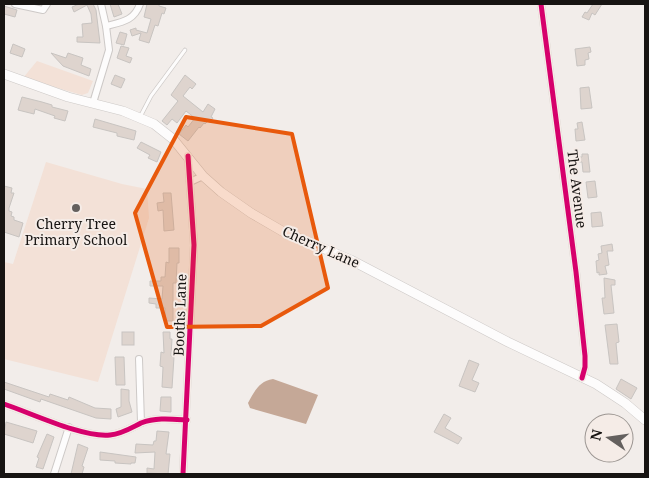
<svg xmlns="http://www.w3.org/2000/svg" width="649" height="478" font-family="'Noto Serif',serif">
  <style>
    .green { fill: #f3e1d7 }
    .water { fill: #c5a897 }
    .building { fill: #ded4ce; stroke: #c8c4c1 }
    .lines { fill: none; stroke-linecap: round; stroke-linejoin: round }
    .lane-casing { stroke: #cdc9c7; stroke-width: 4.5 }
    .street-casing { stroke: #cdc9c7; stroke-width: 8 }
    .secondary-casing { stroke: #cdc9c7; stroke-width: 10 }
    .lane { stroke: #fdfcfc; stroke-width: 3 }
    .street { stroke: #fdfcfc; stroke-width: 6 }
    .secondary { stroke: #fdfcfc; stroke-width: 9 }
    .cycleway-casing { stroke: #f5ece7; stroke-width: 8 }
    .cycleway { stroke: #d6006c; stroke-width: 5 }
    .marked { fill: #e8590c; fill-opacity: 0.2; stroke: #e8590c; stroke-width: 4; stroke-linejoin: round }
    .poi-dot { fill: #64605e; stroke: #f5ece7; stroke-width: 2 }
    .labels { text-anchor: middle; stroke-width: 4; stroke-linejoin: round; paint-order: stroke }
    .street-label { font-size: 14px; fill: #171412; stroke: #f5ece7 }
    .poi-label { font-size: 14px; fill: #171412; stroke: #f5ece7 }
  </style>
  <rect width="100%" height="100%" fill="#f2edea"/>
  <g class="green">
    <path d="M37,61l56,20 -5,12 -6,2 -59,-17z"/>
    <path d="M46,162l76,22 25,5 2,29 -51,164 -94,-23v-97l9,2z"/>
  </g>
  <path class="water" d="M273,379l45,16 -12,29 -56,-16 -2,-5c6,-11 11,-22 25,-24z"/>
  <g class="building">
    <path d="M79,4h14l3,6 4,33 -23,-1v-5h6l-1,-13 10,-1 -1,-9 -4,-9 -13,7 -2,-5z"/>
    <path d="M110,4h8l4,10 -8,3z"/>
    <path d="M147,4h12v2l7,2 -2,6 -2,-1 -4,13 -3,-1 -6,18 -10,-3 2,-7 -9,3 -2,-6 6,-2v2l11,3 4,-14 -7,-2z"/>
    <path d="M593,4h9l-7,11 -3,-2 -3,7 -7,-3 3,-5 2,1z"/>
    <path d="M4,6l13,4 -2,7 -11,-3z"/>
    <path d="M120,32l7,2 -3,11 -8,-2z"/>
    <path d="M13,44l12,5 -3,8 -12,-4z"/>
    <path d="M121,46l8,2 -3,8 6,2 -2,5 -13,-5z"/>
    <path d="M590,47l1,5 -3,1 1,6 -4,1v5l-8,1 -2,-17z"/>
    <path d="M51,53l15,5 2,-5 15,5 -2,7 10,4 -2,7 -26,-10z"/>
    <path d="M115,75l10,4 -4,9 -10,-4z"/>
    <path d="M185,75l11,9 -4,5 -2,-2 -7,9 20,16 5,-8 7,5 -4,8 2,1 -3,4 -2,-1 -3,3 -1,-1 -4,5 -1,-1 -11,14 -9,-7 7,-9 2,2 7,-9 -9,-7 -9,12 -5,-4 -5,6 -5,-4 16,-20 -7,-6z"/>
    <path d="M589,87l3,21 -11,1 -1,-21z"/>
    <path d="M22,97l20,5 10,3v2l16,4 -3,10 -11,-3 1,-2 -20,-7 -1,5 -16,-4z"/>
    <path d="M95,119l41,12 -2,9 -17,-4v-3l-24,-6z"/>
    <path d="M582,122l3,18 -9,1 -1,-12h3l-1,-6z"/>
    <path d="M141,142l20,10 -4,10 -9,-4 2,-3 -13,-7z"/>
    <path d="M582,154h6l2,18h-7l-1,-10h-3l-1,-5h4z"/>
    <path d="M595,181l2,16 -9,1 -2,-16z"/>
    <path d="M4,186l8,2 -1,5h3l-5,15v3l3,1 -1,4 3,1v3l9,3 -4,14 -15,-5z"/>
    <path d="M163,193h8l3,37 -10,1 -1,-21 -5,1 -1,-8 7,-1z"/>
    <path d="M601,212l2,14 -11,1 -1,-14z"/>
    <path d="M612,244l1,7h-6l2,14 -4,1 2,8 -8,1v-3l-2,1 -1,-12 3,-1 -1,-6 4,-1 -1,-7z"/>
    <path d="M169,248h10v15h-2l-1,20h-3v38h-8v-13h-9v-4l-7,-1v-5l13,1 1,-13h-13v-5h11v-4h4l1,-15 3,1z"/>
    <path d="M604,278l11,2v5h-4l3,28 -10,1 -2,-16h3z"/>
    <path d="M617,324l2,18 -3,1 2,21h-8l-5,-39z"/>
    <rect x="122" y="332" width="12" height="13"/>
    <path d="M163,332h7v7h2l-1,17 3,1 -2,31 -10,-1 1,-20 -3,-1 1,-14 3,1z"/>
    <path d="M115,357h9l1,28h-9z"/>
    <path d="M469,360l10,4 -7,16 7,3 -4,9 -16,-6z"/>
    <path d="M621,379l16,9 -6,11 -15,-10z"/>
    <path d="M4,382l45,15 1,-3 18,6 1,-3 26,11 16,1v10l-15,-1 -55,-19 -1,3 -36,-13z"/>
    <path d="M121,389l8,1v11l3,11 -14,5 -2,-8 5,-2z"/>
    <path d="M161,397h10v15l-11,-1z"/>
    <path d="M444,414l7,4 -6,10 17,10 -4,6 -24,-12z"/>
    <path d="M6,422l31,9 -4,12 -29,-9z"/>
    <path d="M157,431l12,1 -3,22h4l-2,20 -21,-1v-5l7,1 1,-17 -20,1 1,-9 17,1 1,-4h2z"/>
    <path d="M47,434l7,3 -11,32 -7,-2 3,-9 -2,-1z"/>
    <path d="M78,444l10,4 -6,18 2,1 -2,7h-11z"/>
    <path d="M100,452l36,5 -1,6h-4v1l-16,-1v-2l-15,-1z"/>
  </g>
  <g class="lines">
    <g class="lane-casing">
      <path id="lane" d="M140,117l11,-21 34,-46"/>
    </g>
    <g class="street-casing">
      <g id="street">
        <path d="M15,4l28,6 4,-6"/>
        <path d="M541,4l35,268 9,84v11l-3,11"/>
        <path d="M106,26c16,-4 28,-5 34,-22"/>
        <path d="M93,103l16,-53 -3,-24 -5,-22"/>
        <path d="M190,182l13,-6"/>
        <path d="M139,359l2,64"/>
        <path d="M4,404c27,9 79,34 106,31 12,-1 21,-7 31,-12 15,-6 31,-4 46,-3"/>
        <path d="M54,474l15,-47"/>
        <path d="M183,474l11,-229 -6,-89"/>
      </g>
    </g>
    <g class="secondary-casing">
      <path id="secondary" d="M4,74l64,23 55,14 31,13 19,15 30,37 18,16 30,21 31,18 69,29 157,82 88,42 29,19 20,17"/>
    </g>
    <use href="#lane" class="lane"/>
    <use href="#street" class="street"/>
    <use href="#secondary" class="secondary"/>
    <g class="cycleway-casing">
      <g id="cycleway">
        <path d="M541,4l35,268 9,84v11l-3,11"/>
        <path d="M4,404c27,9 79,34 106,31 12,-1 21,-7 31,-12 15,-6 31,-4 46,-3"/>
        <path d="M183,474l11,-229 -6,-89"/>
      </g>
    </g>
    <use href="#cycleway" class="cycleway"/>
  </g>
  <path class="marked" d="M186,117l106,17 36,154 -67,38 -94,1 -32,-114z"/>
  <circle class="poi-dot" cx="76" cy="208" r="5"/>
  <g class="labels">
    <g class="street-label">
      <text transform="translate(577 189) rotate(83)" y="5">The Avenue</text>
      <text transform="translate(321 247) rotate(24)" y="5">Cherry Lane</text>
      <text transform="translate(180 315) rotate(-88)" y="5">Booths Lane</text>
    </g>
    <g class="poi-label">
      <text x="76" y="229">Cherry Tree<tspan x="76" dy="16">Primary School</tspan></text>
    </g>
  </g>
  <rect width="649" height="478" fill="none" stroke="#171412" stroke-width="10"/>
  <g transform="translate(609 438) rotate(283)"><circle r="24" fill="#f5ece7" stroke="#9c9692"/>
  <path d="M0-4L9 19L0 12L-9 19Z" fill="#64605e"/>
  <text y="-8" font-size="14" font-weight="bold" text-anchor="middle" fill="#171412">N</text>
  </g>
</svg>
